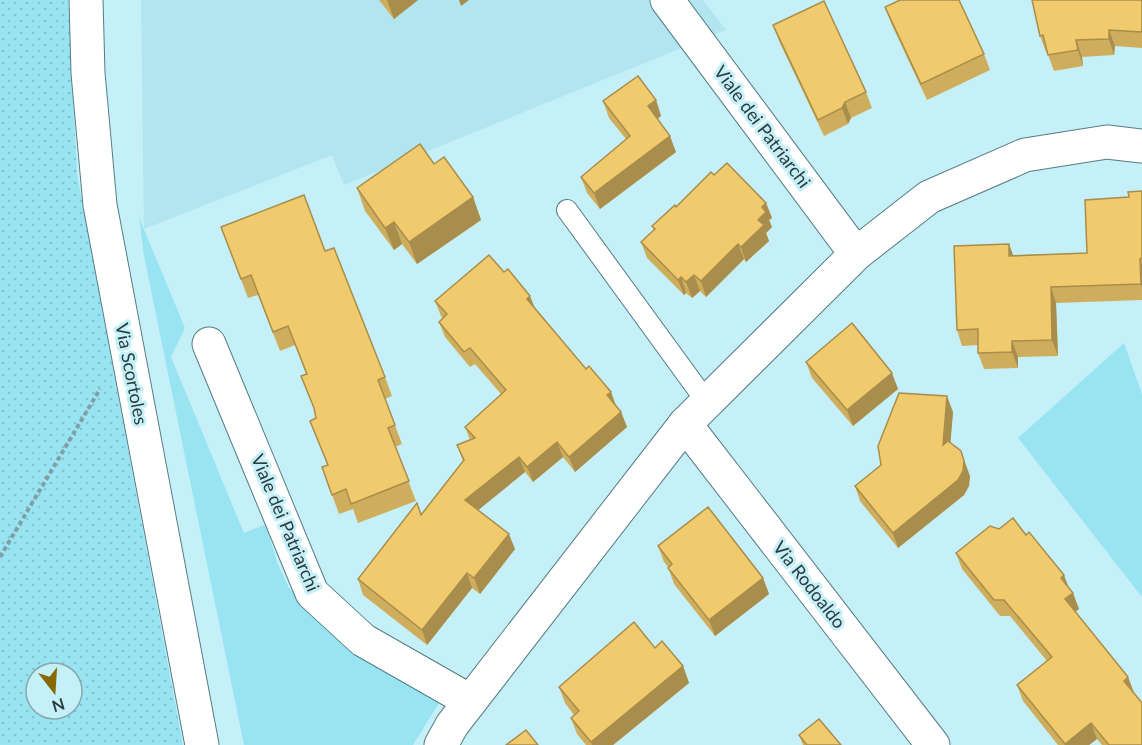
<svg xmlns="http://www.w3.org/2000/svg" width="1142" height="745" font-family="Lato,sans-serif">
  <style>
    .built { fill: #b1e5ef }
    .grass { fill: #99e4f2 }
    .park { fill: url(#park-dots); fill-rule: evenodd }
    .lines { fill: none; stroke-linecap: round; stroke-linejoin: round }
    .service-casing { stroke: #557c83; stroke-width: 22 }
    .minor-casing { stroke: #557c83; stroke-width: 35 }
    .path { stroke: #809fa4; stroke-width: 4; stroke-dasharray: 4.5 3; stroke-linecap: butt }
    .service { stroke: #fff; stroke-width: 20 }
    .minor { stroke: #fff; stroke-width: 33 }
    .wall { fill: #ceae5d }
    .shaded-wall { fill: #a88d4c }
    .building { fill: #f0ca6c; stroke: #a88d4c; stroke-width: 1.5 }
    .labels { text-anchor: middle; stroke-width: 6; stroke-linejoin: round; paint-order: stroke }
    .street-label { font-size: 18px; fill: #2b3c3f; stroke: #c6f0f8 }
  </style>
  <defs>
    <pattern id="park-dots" width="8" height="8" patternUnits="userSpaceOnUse" patternTransform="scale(1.5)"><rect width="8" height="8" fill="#99e4f2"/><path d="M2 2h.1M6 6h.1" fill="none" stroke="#84c4d1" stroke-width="1.8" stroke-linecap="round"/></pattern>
  </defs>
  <rect width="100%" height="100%" fill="#c6f0f8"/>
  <path class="built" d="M141,0h562l23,30 -382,155 -12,-30 -188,74z"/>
  <g class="grass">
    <path d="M139,217l46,111 -14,29 73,176 22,-9 11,38 12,26 19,20 133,92 -28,45h-169l-100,-489z"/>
    <path d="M1124,343l18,51v203l-124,-159z"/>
  </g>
  <path class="park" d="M0,0h68l9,174 106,571h-183zM36,673h36v36h-36z"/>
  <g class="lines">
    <g class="service-casing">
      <path id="service" d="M567,210l139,191"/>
    </g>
    <g class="minor-casing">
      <g id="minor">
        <path d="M86,0l2,73 12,132 102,540"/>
        <path d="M667,0l189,254"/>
        <path d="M209,344l103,249 51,47 107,61"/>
        <path d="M685,424l248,321"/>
        <path d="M441,745l11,-20 233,-301 171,-170 73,-57 96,-42 82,-13 35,4"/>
      </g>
    </g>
    <path class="path" d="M0,557l100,-168"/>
    <use href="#service" class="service"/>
    <use href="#minor" class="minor"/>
  </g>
  <g class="wall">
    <path d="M379,0h39l-24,19z"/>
    <path d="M1142,0v48l-27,-2 -1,9 -32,2 1,9 -29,5 -7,-19h-1l-6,-16z"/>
    <path d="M885,7l99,47 6,16 -63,30 -36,-77z"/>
    <path d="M773,25l93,67 6,16 -21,10 -3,6 -24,12 -45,-95z"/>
    <path d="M656,100l5,16 -4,3 19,33 -76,57 -13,-16 -6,-16 45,-38 -17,-21 -6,-17z"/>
    <path d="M434,164l39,33 8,23 -64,44 -15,-20 -8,6 -29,-39 -8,-23z"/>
    <path d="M714,175l52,28 6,15 -3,2 3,7 -6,6 3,8 -23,21 -2,-3 -38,38 -6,-6 -8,7 -6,-5 -2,2 -37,-37 -6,-16 13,-11 -2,-5 24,-19z"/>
    <path d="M1142,191v109l-86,3 2,53 -40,1v11l-34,1 -6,-16v-8l-16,1 -5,-16 56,-75 74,-2 42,-56z"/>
    <path d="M221,227l104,24 60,126 7,19 -7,3 17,45 -7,3 21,54 -58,22 -5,-14 -14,5 -17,-47 5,-2 -21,-91 -11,-29 -15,6 -22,-56 -10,3z"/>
    <path d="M435,301l100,8 51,60 25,23 5,13 5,7 6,15 -52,45 -12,-15 -30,25 -8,-10 -47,38 37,39 -35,45 -8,-6 -45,57 -64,-50 -5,-16 63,-64 42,-54 -6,-16 13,-5 -5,-13 36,-33 -26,-30 -5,3 -25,-30 -6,-15 4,-4 -2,-2z"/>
    <path d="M806,362l92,27 -45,37 -41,-48z"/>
    <path d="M953,412l-3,31 20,33 -1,10 -5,9 -66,53 -38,-47 -5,-15z"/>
    <path d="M658,546l105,32 6,16 -54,42 -41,-52 -6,-17 -4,-5z"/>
    <path d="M956,553l113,35 10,21 -4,2 53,66 6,16 8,52h-40l-5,-6 -8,6h-31l-35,-44 -6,-16 30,-24 -37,-45h-10l-38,-47z"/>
    <path d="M655,648l28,18 6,17 -76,62h-27l-9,-11 -6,-16 3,-3 -9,-12 -6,-16z"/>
    <path d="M799,735l42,10h-38z"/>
  </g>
  <g class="shaded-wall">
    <path d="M387,0h31l-24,19z"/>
    <path d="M459,0h10l-8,6z"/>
    <path d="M1109,30l6,16 -1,9 -5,-16z"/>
    <path d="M1076,40l6,17 1,9 -5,-16z"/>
    <path d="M656,100l5,16 -7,6 -6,-16z"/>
    <path d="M845,102l6,16 -3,6 -6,-16z"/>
    <path d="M670,136l6,16 -76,57 -6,-16z"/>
    <path d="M473,197l8,23 -64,44 -8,-22z"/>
    <path d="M766,203l6,15 -3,2 3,7 -6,6 3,8 -23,21 -5,-15 17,-27 4,-13z"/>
    <path d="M394,222l8,22 -8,6 -9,-22z"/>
    <path d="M738,244l6,15 -38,38 -5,-16z"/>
    <path d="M1009,244l6,16 -6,-4z"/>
    <path d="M1140,259l2,6v22l-1,-3z"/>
    <path d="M694,275l6,16 -8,7 -6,-16z"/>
    <path d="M681,277l5,16 -2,2 -6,-15z"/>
    <path d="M1051,287l5,16 2,53 -6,-16z"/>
    <path d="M530,296l6,15 -9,-12z"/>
    <path d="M1012,341l6,16v11l-6,-16z"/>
    <path d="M892,373l6,16 -45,37 -6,-16z"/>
    <path d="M611,392l5,15 -9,-12z"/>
    <path d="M947,396l6,16 -4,48 -6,-15z"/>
    <path d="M621,412l6,15 -52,45 -6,-15z"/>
    <path d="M557,442l6,15 -30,25 -6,-15z"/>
    <path d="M961,451l9,25 -1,10 -5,9 -66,53 -5,-15z"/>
    <path d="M519,457l6,15 -54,44 -6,-16z"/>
    <path d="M509,534l6,15 -35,45 -6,-16z"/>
    <path d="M467,573l5,15 -45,57 -5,-15z"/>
    <path d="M1064,575l6,16 -9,-13z"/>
    <path d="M763,578l6,16 -54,42 -6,-16z"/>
    <path d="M1073,593l6,16 -8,6 -6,-16z"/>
    <path d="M683,666l6,17 -76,62h-21l-1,-3z"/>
    <path d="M1128,677l6,16 -10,-12z"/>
    <path d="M1091,723l6,16 -8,6h-24v-1z"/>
  </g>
  <g class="building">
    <path d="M900,0h59l25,54 -63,30 -36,-77z"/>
    <path d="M1032,0h110v32l-33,-2v9l-33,1 2,10 -30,5 -5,-20 -3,1z"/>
    <path d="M824,1l42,91 -21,10 -3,6 -24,12 -45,-95z"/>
    <path d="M638,76l18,24 -8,6 22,30 -76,57 -13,-16 49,-41 -27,-35z"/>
    <path d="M420,144l14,20 10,-7 29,40 -64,45 -15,-20 -9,6 -28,-40z"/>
    <path d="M727,163l39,40 -4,4 4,5 -8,8 6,5 -23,22 -3,-3 -37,37 -7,-6 -8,7 -5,-5 -3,3 -37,-38 14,-13 -3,-3 23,-21 1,2 35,-35 3,3z"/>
    <path d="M1142,191v67l-2,1 1,25 -90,3 1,53 -40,1v11l-34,1v-24l-21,1 -3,-84 55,-2v12l78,-3 -2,-53 44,-3 -1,-5z"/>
    <path d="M304,195l21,56 9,-3 51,129 -7,3 17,45 -7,3 21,53 -58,23 -5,-15 -14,6 -10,-28 6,-2 -18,-44 6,-3 -2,-10 -13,-32 6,-2 -19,-48 -15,6 -22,-57 -10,4 -20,-52z"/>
    <path d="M489,255l15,17 4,-3 22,27 -3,3 59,70 3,-3 22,26 -4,3 14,17 -52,45 -12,-15 -30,25 -8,-10 -54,43 44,34 -35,44 -7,-5 -45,57 -64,-51 59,-76 4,12 43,-55 -7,-15 18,-7 -10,-11 41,-37 -36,-42 -6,4 -25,-30 8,-8 -12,-13z"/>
    <path d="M852,323l40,50 -45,37 -41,-48z"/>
    <path d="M899,393l48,3 -4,49 5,-4 13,10 3,10 -1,10 -5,9 -65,53 -38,-47 26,-21 -3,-19z"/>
    <path d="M708,507l55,71 -54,42 -41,-52 4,-4 -14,-18z"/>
    <path d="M1013,518l13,17 3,-3 35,43 -3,3 12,15 -8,6 63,78 -4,4 18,22v42h-33l-18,-22 -26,21 -48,-59 35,-28 -48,-57h-10l-38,-47 34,-27 9,3z"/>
    <path d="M634,622l21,26 7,-7 21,25 -92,76 -20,-24 8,-7 -20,-24z"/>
    <path d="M819,719l22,26h-34l-8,-10z"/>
    <path d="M526,730l12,15h-32z"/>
  </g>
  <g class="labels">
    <g class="street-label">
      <text transform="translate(762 127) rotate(53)" y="6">Viale dei Patriarchi</text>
      <text transform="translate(131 374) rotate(79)" y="6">Via Scortoles</text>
      <text transform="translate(285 523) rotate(67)" y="6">Viale dei Patriarchi</text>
      <text transform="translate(809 585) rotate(52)" y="6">Via Rodoaldo</text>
    </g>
  </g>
  <g transform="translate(54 691) rotate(163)"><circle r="28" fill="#c6f0f8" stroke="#88a8ae" stroke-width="1.5"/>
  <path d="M0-4.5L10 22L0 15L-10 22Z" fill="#886907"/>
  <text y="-9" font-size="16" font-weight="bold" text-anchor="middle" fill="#2b3c3f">N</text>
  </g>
</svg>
